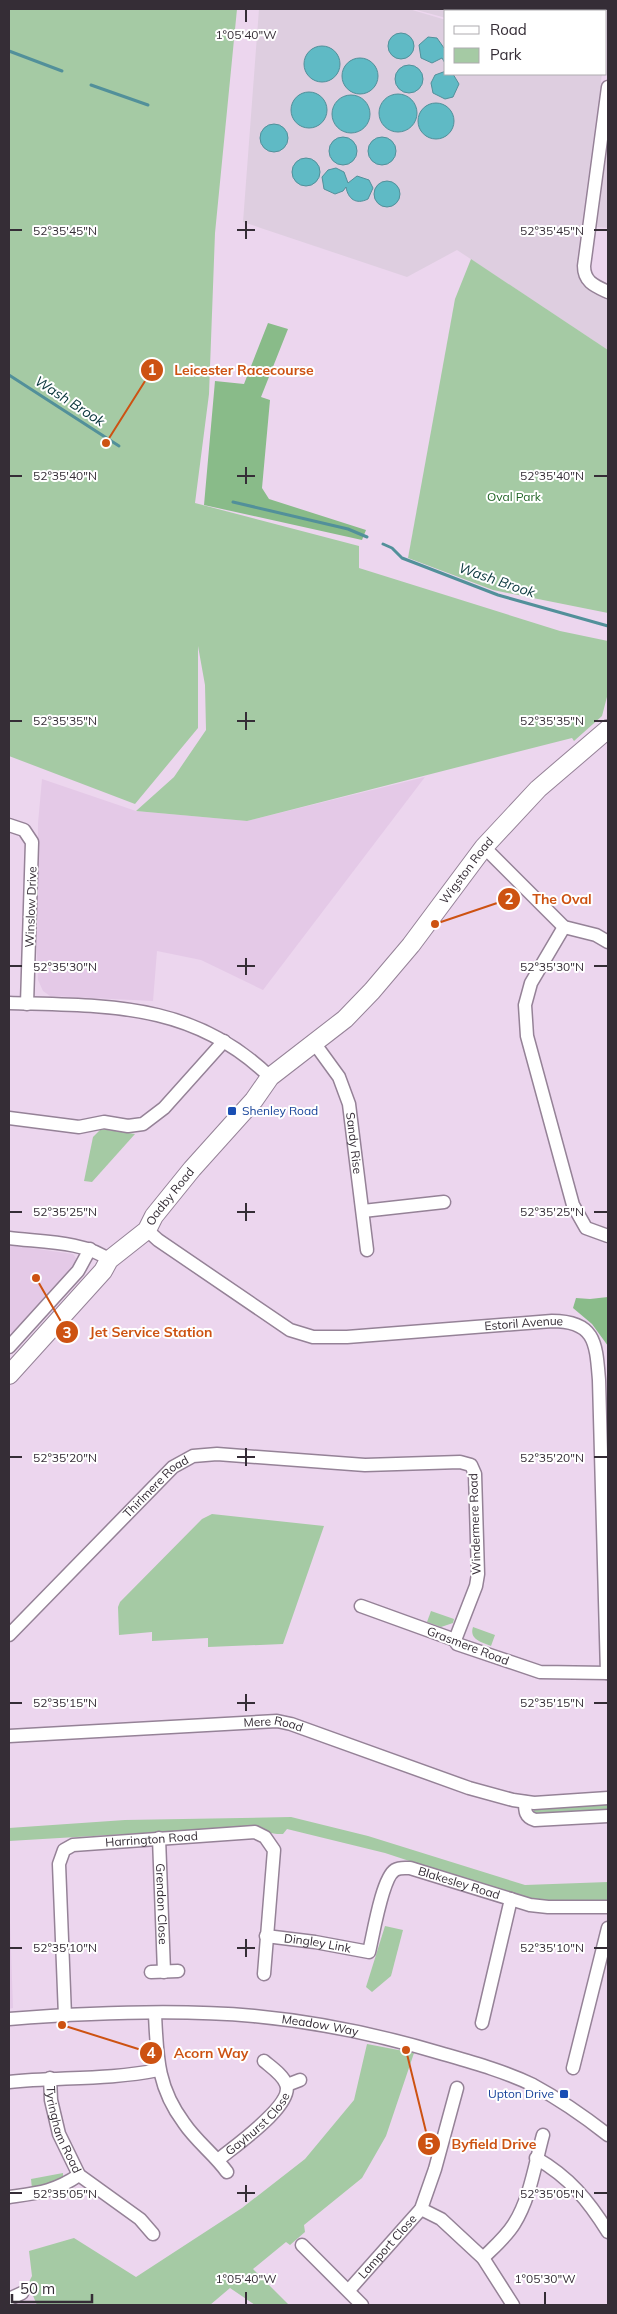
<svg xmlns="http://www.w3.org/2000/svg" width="617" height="2314" font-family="Mulish,sans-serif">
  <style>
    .built { fill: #e4c9e7 }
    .industrial { fill: #decee0 }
    .green { fill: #a5caa4 }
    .forest { fill: #89bb89 }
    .water { fill: #5fbac5; stroke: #52909a }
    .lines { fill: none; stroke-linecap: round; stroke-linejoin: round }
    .stream { stroke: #52909a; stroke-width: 3 }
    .minor-casing { stroke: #958297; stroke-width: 15 }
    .secondary-casing { stroke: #958297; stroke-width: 20 }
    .minor { stroke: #fff; stroke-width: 12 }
    .secondary { stroke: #fff; stroke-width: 18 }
    .ticks { fill: none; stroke: #352d36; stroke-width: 2 }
    .transit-dot { fill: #1a4fb4; stroke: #fff; stroke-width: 2 }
    .labels { text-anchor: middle; stroke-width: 4; stroke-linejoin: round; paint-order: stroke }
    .park-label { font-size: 12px; fill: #206425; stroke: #fff }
    .street-label { font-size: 12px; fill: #352d36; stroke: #fff }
    .transit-label { font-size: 12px; fill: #164399; stroke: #fff; text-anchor: start }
    .water-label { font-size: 14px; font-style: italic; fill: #08353b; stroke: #fff }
    .ticks-label { font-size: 12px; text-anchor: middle; fill: #352d36; stroke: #fff; stroke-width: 4; stroke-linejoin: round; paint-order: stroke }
    .leader { fill: none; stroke: #cd5212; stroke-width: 2 }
    .callout-dot { fill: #cd5212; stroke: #fff; stroke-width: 2 }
    .mark-label { font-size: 15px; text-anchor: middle; font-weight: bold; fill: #fff }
    .callout-label { font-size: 14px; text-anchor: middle; font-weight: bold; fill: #cd5212; stroke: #fff; stroke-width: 4; stroke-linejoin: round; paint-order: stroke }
  </style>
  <rect width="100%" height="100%" fill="#ecd6ee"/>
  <g class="built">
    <path d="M425,777l-162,213 -62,-30 -44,-9 -4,50 -103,-5 -7,-5 -5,-11 -1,-26 1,-131 4,-44 94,32 111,10z"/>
    <path d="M9,1245l64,9 3,4 -1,6 -63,69 -3,-3z"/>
    <path d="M9,1893l4,115 -4,1z"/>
  </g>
  <g class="industrial">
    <path d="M259,9h150l37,11v54h156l-26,193 6,18 26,14v51l-151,-100 -50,27 -164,-55z"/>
    <path d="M413,9h195l-2,35v-33h-160v7z"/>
    <path d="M608,142v86l-11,-1z"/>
  </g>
  <g class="green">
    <path d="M9,9h228l-22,224 -6,161 -14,109 164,43v22l201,63 48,10v52l-6,23 -28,25 -2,-3 -325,83 -111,-10 38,-34 32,-47 -1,-45 -7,-39v82l-63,76 -126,-48z"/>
    <path d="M471,259l137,91v263l-115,-23 -85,-32 47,-259z"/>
    <path d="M101,1129l34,5 -43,48 -8,-1 9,-44z"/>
    <path d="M212,1514l112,12 -41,118 -75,3v-9l-56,3v-9l-33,3 -1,-28 2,-5 82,-83z"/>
    <path d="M431,1611l23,8 -1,4 -12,4 -14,-5z"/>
    <path d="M473,1627l22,8 -4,11c-10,-4 -22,-7 -18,-19z"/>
    <path d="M608,1803v8l-74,5v-8z"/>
    <path d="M291,1817l77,19 157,49 83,-3v19l-74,1 -149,-49 -98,-24 -4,5c-14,1 -23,-7 -38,-7l-236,14v-13l116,-8z"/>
    <path d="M385,1926l18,4 -12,46 -19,16 -6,-5z"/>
    <path d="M367,2044l47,9 -28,83 -24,42 -58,47 1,7 -15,13 -4,-3 -33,27 36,36h-34l-25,-17 -20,17h-173l-9,-21 4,-8 -3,-25 45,-13 62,39 106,-69 63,-49 49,-59z"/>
    <path d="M63,2173v8l-31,8 -1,-10z"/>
  </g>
  <g class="forest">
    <path d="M268,323l20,6 -27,68 9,3 -8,88 7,11 97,31 -4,10 -158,-35 11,-124 29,3z"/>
    <path d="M608,1297v49l-16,-22 -19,-16 3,-10 14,1z"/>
  </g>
  <g class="water">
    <circle cx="401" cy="46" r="13"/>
    <path d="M428,37l9,1 7,10 2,-1v18l-4,-7 -10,5 -11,-5 -2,-13z"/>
    <circle cx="322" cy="64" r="18"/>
    <circle cx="360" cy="76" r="18"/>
    <circle cx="409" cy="79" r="14"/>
    <path d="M446,71v3h7l6,10 -6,13 -8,2 -12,-6 -2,-10 4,-8z"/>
    <circle cx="309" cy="110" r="18"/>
    <circle cx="398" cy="113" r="19"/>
    <circle cx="351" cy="114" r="19"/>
    <circle cx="436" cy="121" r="18"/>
    <circle cx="274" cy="138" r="14"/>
    <circle cx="382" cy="151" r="14"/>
    <circle cx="343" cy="151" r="14"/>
    <circle cx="306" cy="172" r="14"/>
    <path d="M336,168l8,4 4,11 9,-7 12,4 4,8 -5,11c-12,6 -20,0 -22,-12l-3,4 -8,3 -11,-5 -2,-12 6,-7z"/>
    <circle cx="387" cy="194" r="13"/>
  </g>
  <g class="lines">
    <g class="stream">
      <path d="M9,51l53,20"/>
      <path d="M91,85l57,20"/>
      <path d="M9,375l110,71"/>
      <path d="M233,502l115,27 19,8"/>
      <path d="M383,544l9,4 10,10 96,37 110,31"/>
    </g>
    <g class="minor-casing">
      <g id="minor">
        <path d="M608,87l-24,179c0,16 11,20 24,26"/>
        <path d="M9,825l15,5 8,12 -5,162"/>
        <path d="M484,847l80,80 32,8 12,7"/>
        <path d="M564,927l-33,56 -6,22 2,31 46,169 13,23 22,8"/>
        <path d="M9,1003c99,3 184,-1 261,74"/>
        <path id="s1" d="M315,1044l24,33 10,27 18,146"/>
        <path d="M9,1118l70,9 25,-5 24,4 15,-2 21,-16 60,-67"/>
        <path d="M363,1211l81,-9"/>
        <path id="s2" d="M147,1230l11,10 132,90 23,7h34l205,-16c44,0 44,23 47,59l8,293"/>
        <path d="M9,1238c29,4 77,3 100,22"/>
        <path d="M9,1347l69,-76 12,-22"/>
        <path d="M361,1606l94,34 2,4 83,28 68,1"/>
        <path id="s3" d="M9,1635l164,-168 20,-11 24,-2 148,11 95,-3 11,3 4,9 3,100 -2,12 -21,54"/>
        <path id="s4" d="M9,1736l268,-15 14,3 178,64 44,12 21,3 74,-5"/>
        <path d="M525,1802c0,9 0,15 10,18l73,-4"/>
        <path id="s5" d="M159,1838l5,134"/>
        <path id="s6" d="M266,1936l49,6 54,10c4,-16 13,-74 26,-82 5,-3 10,-2 15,-2l120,37 18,2h60"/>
        <path d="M151,1972l27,-1"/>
        <path d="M155,2014c2,42 2,73 29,109 12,18 30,31 43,49"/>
        <path id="s7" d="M65,2016l-6,-152 5,-14 9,-5 182,-13 10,5 9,13 -10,124"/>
        <path id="s8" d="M9,2019c77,-6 168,-10 245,-3 63,6 126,19 186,37 31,9 64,18 93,32 26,14 52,32 75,50"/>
        <path d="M482,2023l29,-124"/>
        <path d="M573,2068l35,-140"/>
        <path id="s9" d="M50,2078l1,22 8,34 20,41 61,44 13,15"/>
        <path d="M9,2082c49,-5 100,-2 149,-12"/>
        <path d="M287,2085l13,-5"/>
        <path d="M536,2158c33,19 52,42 72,74"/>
        <path id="s10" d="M218,2160c15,-13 77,-55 68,-76 -3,-9 -15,-17 -22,-23"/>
        <path d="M9,2197c29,-4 45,-5 70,-22"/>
        <path d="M421,2209l20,10 42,39 30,47"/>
        <path d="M302,2245l60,60"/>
        <path d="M483,2258c11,-11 23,-21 31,-34 16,-25 21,-60 29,-89"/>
        <path id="s11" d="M349,2290l72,-81 14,-40 22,-81"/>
        <path d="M9,2299l13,-6"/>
      </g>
    </g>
    <g class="secondary-casing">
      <g id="secondary">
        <path id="s12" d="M9,1375l94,-104 6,-11 38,-30 7,-14 38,-47 62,-69 16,-23 75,-58 27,-28 39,-46 73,-98 54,-58 70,-60"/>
      </g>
    </g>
    <use href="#minor" class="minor"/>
    <use href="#secondary" class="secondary"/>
  </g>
  <path class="ticks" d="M246,10v12M246,221v18M10,230h12M237,230h18M594,230h13M246,467v17M10,476h12M237,476h18M594,476h13M246,712v18M10,721h12M237,721h18M594,721h13M246,958v17M10,966h12M237,966h18M594,966h13M246,1203v18M10,1212h12M237,1212h18M594,1212h13M246,1448v18M10,1457h12M237,1457h18M594,1457h13M246,1694v17M10,1703h12M237,1703h18M594,1703h13M246,1939v18M10,1948h12M237,1948h18M594,1948h13M246,2185v17M10,2193h12M237,2193h18M594,2193h13M246,2292v12M545,2292v12"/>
  <g class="transit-dot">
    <rect x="227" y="1106" width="10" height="10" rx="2.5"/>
    <rect x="559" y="2089" width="10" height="10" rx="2.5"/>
  </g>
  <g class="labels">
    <g class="park-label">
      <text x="514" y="501">Oval Park</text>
    </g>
    <g class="street-label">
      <text dy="4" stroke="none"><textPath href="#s12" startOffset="685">Wigston Road</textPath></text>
      <text transform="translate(31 907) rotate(-88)" y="4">Winslow Drive</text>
      <text dy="4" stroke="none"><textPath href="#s1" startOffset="109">Sandy Rise</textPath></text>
      <text dy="4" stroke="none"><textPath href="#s12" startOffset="242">Oadby Road</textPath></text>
      <text dy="4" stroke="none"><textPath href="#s2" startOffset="410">Estoril Avenue</textPath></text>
      <text dy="4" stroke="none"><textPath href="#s3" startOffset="209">Thirlmere Road</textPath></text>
      <text transform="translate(475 1524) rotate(-92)" y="4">Windermere Road</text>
      <text transform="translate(468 1646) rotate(21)" y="4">Grasmere Road</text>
      <text dy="4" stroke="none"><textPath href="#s4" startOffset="265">Mere Road</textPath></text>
      <text dy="4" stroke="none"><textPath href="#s7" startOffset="256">Harrington Road</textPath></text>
      <text dy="4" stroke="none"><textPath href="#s6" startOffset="258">Blakesley Road</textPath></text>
      <text dy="4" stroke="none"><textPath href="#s5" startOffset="66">Grendon Close</textPath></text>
      <text dy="4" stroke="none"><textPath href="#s6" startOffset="52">Dingley Link</textPath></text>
      <text dy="4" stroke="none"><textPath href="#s8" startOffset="312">Meadow Way</textPath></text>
      <text dy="4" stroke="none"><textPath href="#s10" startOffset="54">Gayhurst Close</textPath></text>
      <text dy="4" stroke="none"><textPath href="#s9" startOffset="54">Tyringham Road</textPath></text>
      <text dy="4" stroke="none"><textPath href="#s11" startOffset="58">Lamport Close</textPath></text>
    </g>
    <g class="transit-label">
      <text x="242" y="1115">Shenley Road</text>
      <text x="554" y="2098" text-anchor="end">Upton Drive</text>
    </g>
    <g class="water-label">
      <text transform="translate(70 401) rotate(33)" y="5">Wash Brook</text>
      <text transform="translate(497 580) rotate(19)" y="5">Wash Brook</text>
    </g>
  </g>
  <g class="ticks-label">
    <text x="246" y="39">1°05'40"W</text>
    <text x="65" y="235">52°35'45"N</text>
    <text x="552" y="235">52°35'45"N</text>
    <text x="65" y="480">52°35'40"N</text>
    <text x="552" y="480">52°35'40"N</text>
    <text x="65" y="725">52°35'35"N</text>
    <text x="552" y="725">52°35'35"N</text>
    <text x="65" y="971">52°35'30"N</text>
    <text x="552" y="971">52°35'30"N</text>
    <text x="65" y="1216">52°35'25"N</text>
    <text x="552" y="1216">52°35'25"N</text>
    <text x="65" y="1462">52°35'20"N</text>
    <text x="552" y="1462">52°35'20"N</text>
    <text x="65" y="1707">52°35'15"N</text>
    <text x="552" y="1707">52°35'15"N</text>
    <text x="65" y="1952">52°35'10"N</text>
    <text x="552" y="1952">52°35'10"N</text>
    <text x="65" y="2198">52°35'05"N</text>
    <text x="552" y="2198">52°35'05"N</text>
    <text x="246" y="2283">1°05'40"W</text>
    <text x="545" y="2283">1°05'30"W</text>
  </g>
  <path class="leader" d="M106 443L152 370M435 924L509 899M36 1278L67 1332M62 2025L151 2053M406 2050L429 2144"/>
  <g class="callout-dot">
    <circle cx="106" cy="443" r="5"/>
    <circle cx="435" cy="924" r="5"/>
    <circle cx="36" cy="1278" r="5"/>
    <circle cx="62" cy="2025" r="5"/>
    <circle cx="406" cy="2050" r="5"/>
    <circle cx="152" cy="370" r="12"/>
    <circle cx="509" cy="899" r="12"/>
    <circle cx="67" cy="1332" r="12"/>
    <circle cx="151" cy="2053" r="12"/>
    <circle cx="429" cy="2144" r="12"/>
  </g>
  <g class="mark-label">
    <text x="152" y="375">1</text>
    <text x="509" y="904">2</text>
    <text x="67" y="1338">3</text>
    <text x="151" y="2058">4</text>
    <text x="429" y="2149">5</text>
  </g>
  <g class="callout-label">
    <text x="244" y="375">Leicester Racecourse</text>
    <text x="562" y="904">The Oval</text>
    <text x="151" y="1337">Jet Service Station</text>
    <text x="211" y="2058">Acorn Way</text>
    <text x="494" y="2149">Byfield Drive</text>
  </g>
  <rect width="617" height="2314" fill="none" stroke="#352d36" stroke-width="20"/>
  <rect x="444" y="10" width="162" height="65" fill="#ffffff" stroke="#aeabaf"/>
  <rect x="454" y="26" width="25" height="8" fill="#ffffff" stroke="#aeabaf"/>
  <text x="490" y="35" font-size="15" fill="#352d36">Road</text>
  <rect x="454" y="48" width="25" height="15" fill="#a5caa4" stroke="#aeabaf"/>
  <text x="490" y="60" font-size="15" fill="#352d36">Park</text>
  <path d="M12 2294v8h80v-8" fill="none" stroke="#352d36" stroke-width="2.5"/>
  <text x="20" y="2294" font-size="15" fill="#352d36" stroke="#ffffff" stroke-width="4" paint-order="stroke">50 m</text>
</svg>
